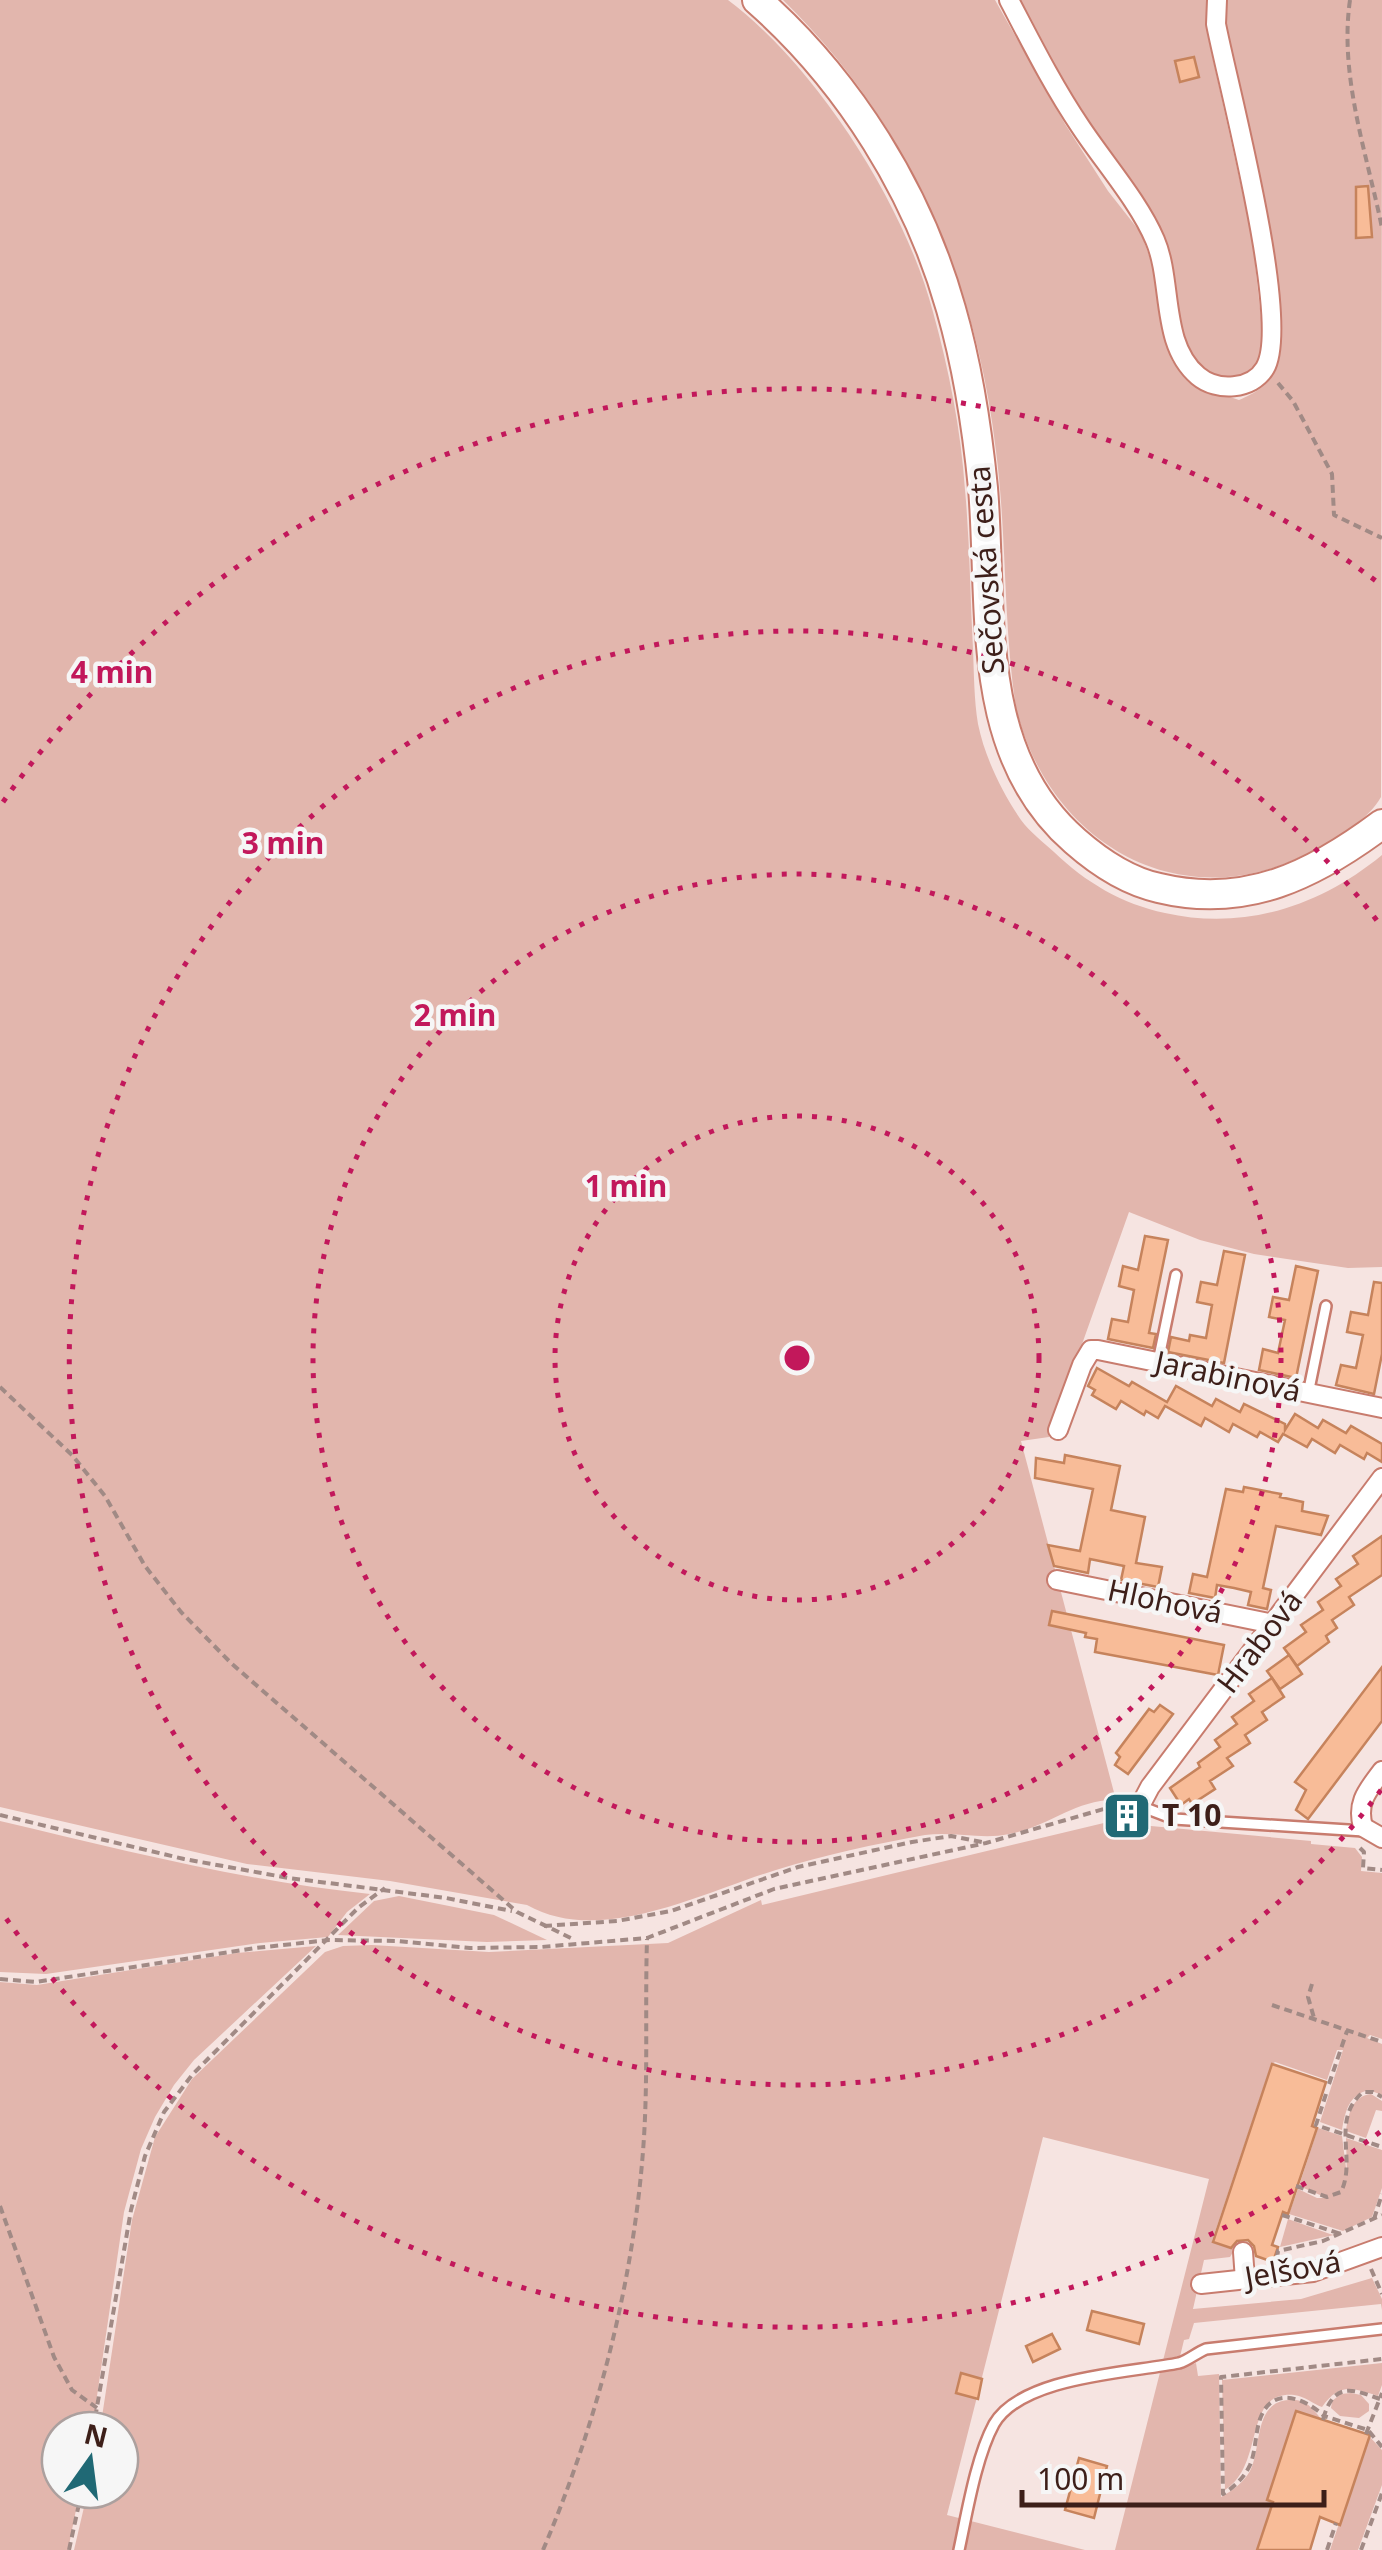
<svg xmlns="http://www.w3.org/2000/svg" width="1382" height="2550" font-family="'Noto Sans',sans-serif">
  <style>
    .green { fill: #e2b6ad }
    .building { fill: #f8bc98; stroke: #c6835c; stroke-width: 2.5 }
    .lines { fill: none; stroke-linecap: round; stroke-linejoin: round }
    .service-casing { stroke: #c87c6e; stroke-width: 14 }
    .minor-casing { stroke: #c87c6e; stroke-width: 22 }
    .primary-casing { stroke: #c87c6e; stroke-width: 32 }
    .path { stroke: #a18a85; stroke-width: 4; stroke-dasharray: 8 5; stroke-linecap: butt }
    .service { stroke: #fff; stroke-width: 9 }
    .minor { stroke: #fff; stroke-width: 18 }
    .primary { stroke: #fff; stroke-width: 28 }
    .ring { fill: none; stroke: #c2185b; stroke-width: 5; stroke-dasharray: 5 10 }
    .labels { text-anchor: middle; stroke-width: 9; stroke-linejoin: round; paint-order: stroke }
    .street-label { font-size: 30px; fill: #3d1f19; stroke: #f6f6f6 }
    .poi-label { font-size: 30px; font-weight: bold; fill: #3d1f19; stroke: #f6f6f6; text-anchor: start }
    .centre { fill: #c2185b; stroke: #f6f6f6; stroke-width: 5 }
    .ring-label { font-size: 30px; text-anchor: middle; font-weight: bold; fill: #c2185b; stroke: #f6f6f6; stroke-width: 9; stroke-linejoin: round; paint-order: stroke }
  </style>
  <rect width="100%" height="100%" fill="#f6e4e1"/>
  <g class="green">
    <path d="M0,0h728c89,67 177,205 205,312 16,58 28,118 32,178 5,53 5,106 8,159 1,24 1,51 5,75 7,34 24,68 43,96 9,12 22,22 33,32 31,30 68,52 111,61 80,18 155,-7 217,-58v412l-34,1 -94,-14 -54,-14 -71,-28 -80,225 -28,4 95,359c-41,-1 -67,27 -107,34 -27,6 -56,-3 -84,1 -50,9 -101,20 -149,35 -73,22 -175,77 -249,35l-137,-24 -143,-17 -247,-57z"/>
    <path d="M783,0h212l70,124 43,67 33,42 14,39 17,89 19,23 48,16c18,-8 29,-14 34,-33l-7,-151 -13,-70 -26,-100v-46h155l-1,797c-12,22 -43,40 -65,52 -130,73 -266,-2 -300,-141 -13,-85 -9,-172 -20,-257 -20,-171 -88,-330 -213,-451z"/>
    <path d="M1015,0h194l-1,37 44,199 11,100 -1,19 -10,15 -17,8 -21,-1 -21,-16 -11,-25 -12,-78 -10,-25 -70,-105z"/>
    <path d="M0,1821c123,29 244,60 370,73l-23,18 -19,25 -68,6 -214,31 -46,-2z"/>
    <path d="M1108,1822l203,19v3l44,4 7,9 -1,14 21,2v166l-12,-4 -3,3 15,6v51l-13,-5c-20,4 -24,22 -27,40l-22,-8 23,-72h-6l-10,30 -52,-18 -4,3 -59,176 23,8 -5,8 -26,3 -11,49 108,-10 71,-21 10,21v11l-1,-6 -187,19 -5,16 -5,1 -7,29 19,-6 2,13 21,-2 2,123c11,-6 23,-15 29,-26 12,-23 3,-69 39,-71 15,-2 23,7 32,19l-25,-8 -29,88 6,3 -16,48h-142l94,-371 -166,-42 -96,378 138,35h-1011l14,-60h32v-60h-20l32,-210 23,-83 37,-58 133,-127 18,-6 29,-1 117,7 179,-9 93,-43 1,5z"/>
    <path d="M399,1896l95,19 53,25 -60,2 -149,-7 36,-34z"/>
    <path d="M316,1946l-122,114 -20,25 -19,32 -14,32 -17,63 -32,218h-32v60h20l-12,60h-68v-568l37,3 200,-32z"/>
    <path d="M1371,2094l11,7v10l-6,-1 -10,28 -20,-7c2,-16 6,-35 25,-37z"/>
    <path d="M1318,2128l24,8 5,40 -1,-38 36,12v38l-10,29 -29,14 -54,-17 9,-25 19,9h10l-28,-12z"/>
    <path d="M1288,2219l42,15 4,1 -54,12z"/>
    <path d="M1382,2363v22l-4,11c-26,-8 -38,-14 -56,11 -9,-3 -17,-11 -28,-12 -52,-4 -28,69 -69,95l-3,-110z"/>
    <path d="M1351,2393l10,2 8,9v7l-10,7 -19,-2 -9,-8 1,-7 9,-7z"/>
    <path d="M1369,2436l13,14v35l-24,65h-28z"/>
  </g>
  <g class="building">
    <path d="M1194,57l5,20 -19,5 -5,-21z"/>
    <path d="M1368,186l4,51 -16,1v-51z"/>
    <path d="M1145,1236l23,4 -19,93 7,1 -3,14 -45,-9 4,-20 16,3 6,-32 -15,-4 4,-20 15,4z"/>
    <path d="M1224,1251l21,4 -21,108 -56,-11 3,-15 18,4 1,-6 16,3 6,-33 -15,-3 4,-20 16,3z"/>
    <path d="M1296,1266l22,5 -22,107 -37,-8 4,-21 15,4 7,-33 -16,-3 4,-20 16,3z"/>
    <path d="M1374,1282l8,1v71l-8,40 -38,-9 5,-20 15,3 7,-33 -16,-3 4,-20 17,3z"/>
    <path d="M1097,1368l32,18 3,-4 35,20 9,-16 36,20 4,-7 24,13 4,-8 41,20v6l10,-16 23,14 5,-8 23,13 5,-7 31,18v18l-15,-9 -3,6 -24,-14 -5,8 -23,-14 -5,8 -24,-13 -5,8 -18,-10 -3,5 -24,-13 -4,8 -24,-14 -4,8 -36,-20 -7,12 -12,-7 -2,4 -23,-14 -5,8 -24,-14 3,-5 -7,-4z"/>
    <path d="M1065,1455l55,11 -9,44 34,7 -9,46 26,4 -4,20 -37,-7 3,-14 -34,-7 -2,14 -34,-7 -6,-21 32,6 13,-62 -58,-11 1,-20 28,5z"/>
    <path d="M1244,1487l37,7 -1,3 23,5 -1,9 26,5 -7,19 -45,-9 -13,62 8,2 -4,19 -19,-4 3,-13 -17,-4 -17,-3 -2,13 -26,-5 4,-19 14,3 19,-88 17,3z"/>
    <path d="M1382,1536v39l-33,22 5,8 -22,15 5,8 -11,8 3,6 -32,24 -13,-18 22,-16 -5,-7 22,-15 -5,-8 23,-16 -5,-7 22,-15 -5,-8z"/>
    <path d="M1052,1611l172,34 -6,30 -123,-23 2,-13 -12,-2 1,-4 -37,-8z"/>
    <path d="M1289,1655l13,19 -22,15 -13,-18z"/>
    <path d="M1382,1667v54l-74,98 -12,-9 10,-20 -11,-8z"/>
    <path d="M1272,1678l12,19 -22,15 5,8 -22,15 5,8 -23,15 6,8 -23,15 5,8 -23,15 -3,-5 -8,6 -11,-17 30,-21 -2,-4 22,-16 -5,-7 22,-16 -5,-7 22,-16 -5,-7z"/>
    <path d="M1160,1705l13,9 -45,60 -13,-9 5,-8 -4,-4 33,-44 5,3z"/>
    <path d="M1272,2064l54,18 -14,44 5,2 -29,86 -5,-2 -11,33 6,2 -5,15 -17,-6 -2,-10 -6,-6 -11,1 -6,7 -18,-6z"/>
    <path d="M1092,2311l52,13 -5,20 -52,-14z"/>
    <path d="M1052,2334l8,15 -27,13 -7,-16z"/>
    <path d="M961,2373l21,6 -4,20 -22,-6z"/>
    <path d="M1296,2411l74,24 -30,90 -20,-8 -10,33h-53l16,-48 -6,-2z"/>
    <path d="M1079,2458l28,8 -13,52 -29,-8z"/>
  </g>
  <g class="lines">
    <g class="service-casing">
      <g id="service">
        <path d="M1158,1362l18,-87"/>
        <path d="M1308,1394l18,-88"/>
        <path d="M1140,1806l34,13 190,12"/>
        <path d="M959,2550c8,-37 17,-93 35,-126 28,-48 136,-51 185,-61 10,-3 17,-10 27,-14l176,-20"/>
      </g>
    </g>
    <g class="minor-casing">
      <g id="minor">
        <path d="M1009,0c22,42 44,86 71,126 23,35 59,76 75,114 18,42 5,104 43,136 19,16 54,14 67,-8 27,-46 -37,-282 -49,-344l1,-24"/>
        <path d="M1058,1430l24,-65 9,-15h7l284,58"/>
        <path d="M1057,1580l216,44"/>
        <path d="M1382,1771c-14,19 -26,31 -19,56l19,11"/>
        <path d="M1140,1806l10,-19 232,-309"/>
        <path d="M1243,2252l2,28"/>
        <path d="M1201,2284l112,-12 69,-25"/>
      </g>
    </g>
    <g class="primary-casing">
      <path id="primary" d="M757,0c92,81 161,192 194,309 17,59 26,118 32,179 10,120 -10,265 92,353 25,22 52,40 84,47 87,21 155,-13 223,-64"/>
    </g>
    <g class="path">
      <path d="M1350,0c-11,76 17,154 32,228"/>
      <path d="M1278,383l15,18 39,73 2,41 48,23"/>
      <path d="M0,1387l72,68 33,41 40,70 36,46 51,52 285,248 58,28"/>
      <path d="M0,1815l184,44 105,19 157,20 66,13"/>
      <path d="M1360,1848l4,4 -1,16 19,2"/>
      <path d="M544,1926l73,-5 54,-10 127,-44 114,-25 39,-6 31,6"/>
      <path d="M0,1979l36,3 220,-34 73,-8 69,1 72,7 71,-1 106,-9 127,-49 212,-46 135,-39"/>
      <path d="M1312,1984l-4,13 6,21"/>
      <path d="M1272,2005l110,37"/>
      <path d="M1329,2084l18,-53"/>
      <path d="M1326,2094l-10,31 66,22"/>
      <path d="M1296,2186l31,11 14,-5c16,-33 -11,-72 22,-100h10l9,5"/>
      <path d="M0,2206l54,151 18,33 25,18"/>
      <path d="M1282,2215l59,19"/>
      <path d="M1374,2219l8,-25"/>
      <path d="M1277,2258l1,-7 45,-10 59,-26"/>
      <path d="M1371,2269l11,25"/>
      <path d="M1380,2399c-28,-10 -45,-17 -56,17 -19,-18 -52,-31 -64,3 -5,15 -4,32 -10,46 -6,13 -16,22 -27,29l-2,-117 161,-18"/>
      <path d="M1323,2420l1,-4 44,14 14,17"/>
      <path d="M93,2430l38,-220 14,-54 19,-44 28,-37 166,-167 27,-20"/>
      <path d="M1366,2434l16,-41"/>
      <path d="M69,2550l13,-60"/>
      <path d="M543,2550c55,-129 92,-272 101,-413 4,-66 1,-132 3,-198"/>
      <path d="M1327,2550l9,-27"/>
      <path d="M1361,2550l21,-57"/>
    </g>
    <use href="#service" class="service"/>
    <use href="#minor" class="minor"/>
    <use href="#primary" class="primary"/>
  </g>
  <g class="ring">
    <circle cx="797" cy="1358" r="242"/>
    <circle cx="797" cy="1358" r="484"/>
    <path d="M1381 1790A727 727 0 1 1 1381 926"/>
    <path d="M1380 2132A969 969 0 0 1 3 1914M3 802A969 969 0 0 1 1380 584"/>
  </g>
  <defs>
    <g id="building-square" transform="scale(2.5)"><rect x="-9" y="-9" width="18" height="18" rx="4" fill="#206975" stroke="#f6f6f6"/><path d="M-4-6H4V6H1V3H-1V6H-4ZM-2.5-4.3h1.7v1.8h-1.7ZM.8-4.3h1.7v1.8H.8ZM-2.5-1h1.7V.8h-1.7ZM.8-1h1.7V.8H.8Z" fill="#fff"/></g>
  </defs>
  <g fill-rule="evenodd">
    <use href="#building-square" x="1127" y="1816"/>
  </g>
  <g class="labels">
    <g class="street-label">
      <text transform="translate(987 570) rotate(-94)" y="10">Sečovská cesta</text>
      <text transform="translate(1228 1377) rotate(12)" y="10">Jarabinová</text>
      <text transform="translate(1165 1602) rotate(12)" y="10">Hlohová</text>
      <text transform="translate(1260 1642) rotate(-53)" y="10">Hrabová</text>
      <text transform="translate(1293 2270) rotate(-10)" y="10">Jelšová</text>
    </g>
    <g class="poi-label">
      <text x="1162" y="1826">T 10</text>
    </g>
  </g>
  <circle cx="797" cy="1358" r="15" class="centre"/>
  <g class="ring-label">
    <text x="112" y="683">4 min</text>
    <text x="283" y="854">3 min</text>
    <text x="455" y="1026">2 min</text>
    <text x="626" y="1197">1 min</text>
  </g>
  <g transform="translate(90 2460) rotate(14)"><circle r="48" fill="#f6f6f6" stroke="#aca09e" stroke-width="2.5"/>
  <path d="M0-8L18 38L0 25L-18 38Z" fill="#206975"/>
  <text y="-15" font-size="28" font-weight="bold" text-anchor="middle" fill="#3d1f19">N</text>
  </g>
  <path d="M1022 2490v15h302v-15" fill="none" stroke="#3d1f19" stroke-width="5"/>
  <text x="1037" y="2490" font-size="30" fill="#3d1f19" stroke="#f6f6f6" stroke-width="8" paint-order="stroke">100 m</text>
</svg>
